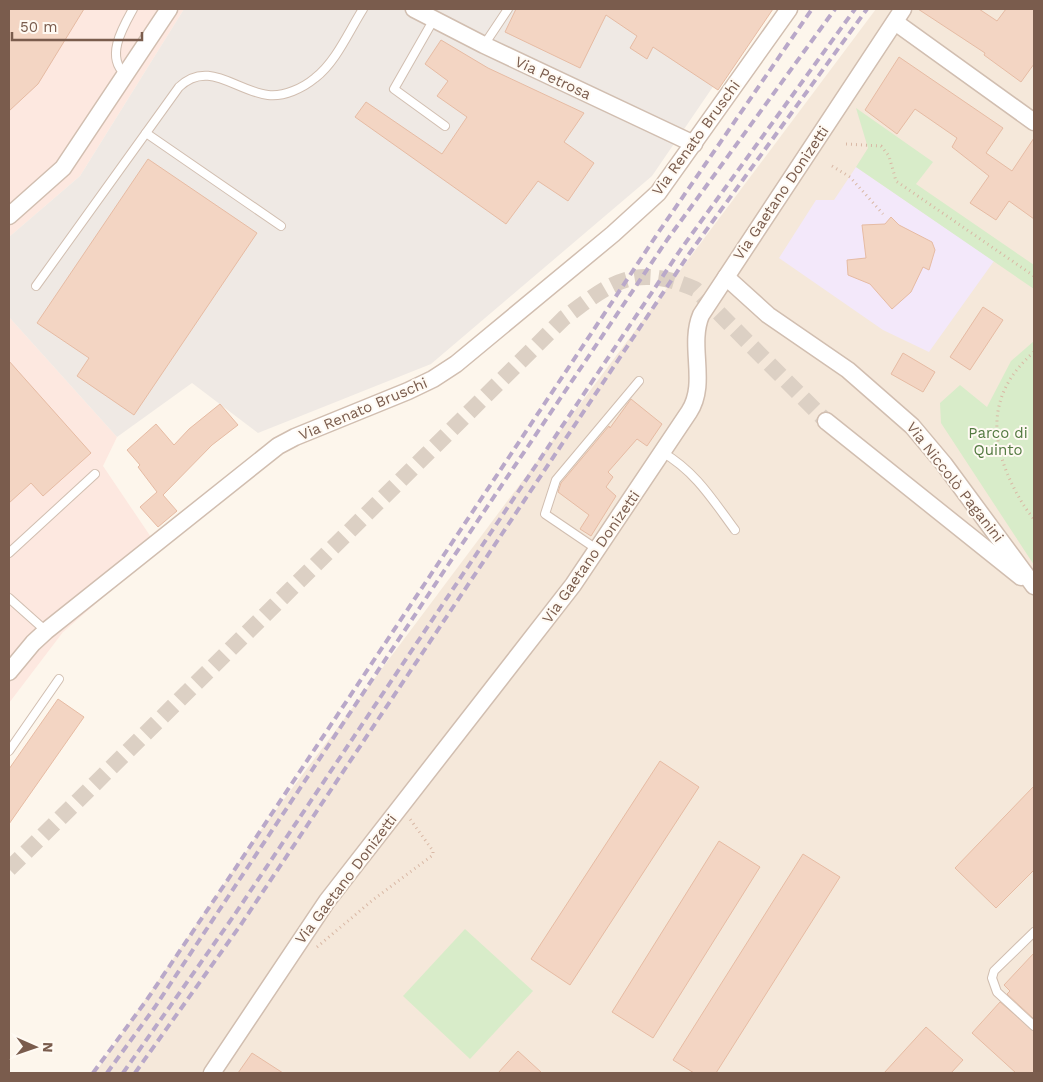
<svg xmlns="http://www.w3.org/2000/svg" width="1043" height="1082" font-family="'Work Sans',sans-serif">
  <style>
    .residential { fill: #f5e8da }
    .commercial { fill: #fde8e0 }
    .industrial { fill: #efe9e4 }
    .education { fill: #f3e8fa }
    .green { fill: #d8ecc9 }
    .building { fill: #f3d5c3; stroke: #e6bba3 }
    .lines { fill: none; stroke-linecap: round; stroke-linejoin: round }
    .street-tunnel { stroke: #dcd0c4; stroke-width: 16; stroke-dasharray: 16 8; stroke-linecap: butt }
    .lane-casing { stroke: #d1beb0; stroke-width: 10 }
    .street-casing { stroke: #d1beb0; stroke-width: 19 }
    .path { stroke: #d9b8a5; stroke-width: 3; stroke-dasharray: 1 4; stroke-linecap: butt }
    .lane { stroke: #fff; stroke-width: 8 }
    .street { stroke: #fff; stroke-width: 16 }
    .rail { stroke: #b9a8c9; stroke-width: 4; stroke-dasharray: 8 5; stroke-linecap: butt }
    .labels { text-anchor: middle; stroke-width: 4; stroke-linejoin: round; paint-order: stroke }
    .street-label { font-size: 15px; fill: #7a5c4d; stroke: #fffaf3 }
    .park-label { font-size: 15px; fill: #537a41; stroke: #fffaf3 }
  </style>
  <rect width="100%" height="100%" fill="#fdf6ec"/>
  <path class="residential" d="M876,9h158v1064h-939l166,-243z"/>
  <g class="commercial">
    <path d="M9,9h175l-104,167 -71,61z"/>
    <path d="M9,317l108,120 -14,29 56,83 -96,83 -54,71z"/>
  </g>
  <path class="industrial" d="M184,9h582l-114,167 -221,188 -173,69 -66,-50 -75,54 -108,-120v-80l71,-61z"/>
  <path class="education" d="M856,167l138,94 -65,91 -46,-22 -104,-72 37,-58h18z"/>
  <g class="green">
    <path d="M856,108l77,54 -17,22 118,81v24l-178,-122 12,-19z"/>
    <path d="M1034,341v224l-93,-142 -1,-20 20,-18 27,22 24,-46z"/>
    <path d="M465,929l68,62 -63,68 -67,-63z"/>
  </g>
  <g class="building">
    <path d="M9,9h75l-46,75 -29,27z"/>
    <path d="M516,9h257l-55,81 -65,-43 -6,12 -17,-11 7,-12 -31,-21 -26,53 -75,-36z"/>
    <path d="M918,9h61l18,12 9,-12h28v55l-13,18 -37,-27 1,-2z"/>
    <path d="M441,40l47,28 96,45 -20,29 30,21 -26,38 -30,-20 -32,43 -151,-107 11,-15 76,52 25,-37 -30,-21 11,-15 -23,-17z"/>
    <path d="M899,57l104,71 -17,25 26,18 22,-33v81l-25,-18 -13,19 -26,-17 19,-27 -37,-29 5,-9 -42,-29 -18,25 -32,-24z"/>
    <path d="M148,159l109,74 -123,182 -57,-39 12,-18 -52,-35z"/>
    <path d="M891,217l8,8 33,17 3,8 -6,20 -6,-3 -12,25 -19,17 -22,-25 -22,-9 -1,-15 19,-2 -4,-33 23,-1z"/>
    <path d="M983,307l20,13 -33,50 -20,-13z"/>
    <path d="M903,353l32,19 -12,20 -32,-18z"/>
    <path d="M9,361l82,92 -48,43 -12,-13 -22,20z"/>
    <path d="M631,399l31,25 -15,22 -10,-7 -29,33 5,5 -7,10 10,9 -25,40 -11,-7 9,-14 -31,-23 3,-9 48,-57 1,2z"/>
    <path d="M220,404l18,21 -26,20 -49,50 14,16 -19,16 -18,-20 17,-15 -19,-25 2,-2 -13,-15 29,-26 18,21 15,-16z"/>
    <path d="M58,699l26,18 -75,107v-55z"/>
    <path d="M660,761l39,26 -129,198 -39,-26z"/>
    <path d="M1034,786v84l-38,38 -41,-40z"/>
    <path d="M719,841l41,26 -107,171 -41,-26z"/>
    <path d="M803,854l37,23 -124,196h-22l-21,-13z"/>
    <path d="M1034,953v66l-27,-25 3,-3 -6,-6z"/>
    <path d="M1000,1002l34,29v42h-18l-44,-40z"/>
    <path d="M926,1027l37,33 -12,13h-67z"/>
    <path d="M518,1051l24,22h-44z"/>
    <path d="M252,1053l31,20h-45z"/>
  </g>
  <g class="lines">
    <path class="street-tunnel" d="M9,869l555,-551c48,-36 70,-55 131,-29l131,132"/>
    <g class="lane-casing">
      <g id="lane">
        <path d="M434,19l-40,70 51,37"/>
        <path d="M484,45l24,-36"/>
        <path d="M125,74c-20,-17 -2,-47 8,-65"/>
        <path d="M146,133l135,93"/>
        <path d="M36,286l143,-199c29,-28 57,4 89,8 16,2 35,-7 47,-17 21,-16 34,-47 48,-69"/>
        <path d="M662,452c34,20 50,47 73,78"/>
        <path d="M598,550l-53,-36 11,-34 83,-99"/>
        <path d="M9,553l86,-79"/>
        <path d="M9,598l37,33"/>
        <path d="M9,751l50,-72"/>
        <path d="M1034,932l-40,39 -2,7 5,14 37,34"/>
      </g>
    </g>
    <g class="street-casing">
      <g id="street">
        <path d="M414,9l70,36 210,99"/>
        <path d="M895,22l139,100"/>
        <path d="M9,216l54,-48 106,-159"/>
        <path d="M726,277l42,38 80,55 64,56 32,38 90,122"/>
        <path d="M826,421l195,156"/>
        <path d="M9,672l24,-29 13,-12 232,-185 17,-9 113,-46 25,-12 23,-15 157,-130 45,-41 131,-184"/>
        <path d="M212,1073l115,-172 246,-316 116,-173c19,-29 -1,-66 12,-97l202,-306"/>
      </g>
    </g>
    <g class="path">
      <path d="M846,144l35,2 8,10 7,25 138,95"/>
      <path d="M832,166l18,11 33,37"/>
      <path d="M1034,352c-39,34 -46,73 -27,121 7,16 15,32 27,46"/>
      <path d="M317,947l57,-48 59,-44v-4l-23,-32"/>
    </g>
    <use href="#lane" class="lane"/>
    <use href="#street" class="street"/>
    <g class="rail">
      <path d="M93,1073l53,-72 87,-129 425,-639 154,-224"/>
      <path d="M107,1073l48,-66 297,-448 215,-319 168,-231"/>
      <path d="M123,1073l110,-156 448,-668 174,-240"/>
      <path d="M135,1073l107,-150 447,-669 178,-245"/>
    </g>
  </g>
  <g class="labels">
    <g class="street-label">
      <text transform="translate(553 78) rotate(25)" y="5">Via Petrosa</text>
      <text transform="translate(696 138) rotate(-54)" y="5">Via Renato Bruschi</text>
      <text transform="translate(781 193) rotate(-56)" y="5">Via Gaetano Donizetti</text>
      <text transform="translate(363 409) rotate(-23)" y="5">Via Renato Bruschi</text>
      <text transform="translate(955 482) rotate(52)" y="5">Via Niccolò Paganini</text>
      <text transform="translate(591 557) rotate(-55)" y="5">Via Gaetano Donizetti</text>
      <text transform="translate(346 879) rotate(-53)" y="5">Via Gaetano Donizetti</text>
    </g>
    <g class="park-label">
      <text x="998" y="438">Parco di<tspan x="998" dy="17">Quinto</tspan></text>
    </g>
  </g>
  <rect width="1043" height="1082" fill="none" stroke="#7a5c4d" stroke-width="20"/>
  <g transform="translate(35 1047) rotate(92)" stroke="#fffaf3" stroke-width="4" paint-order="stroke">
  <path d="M0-4L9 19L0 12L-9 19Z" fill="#7a5c4d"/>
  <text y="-8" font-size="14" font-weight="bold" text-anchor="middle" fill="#7a5c4d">N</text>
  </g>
  <path d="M12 32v8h130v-8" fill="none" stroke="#7a5c4d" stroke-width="2.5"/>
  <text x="20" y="32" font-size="15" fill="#7a5c4d" stroke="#fffaf3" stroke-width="4" paint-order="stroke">50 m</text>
</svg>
